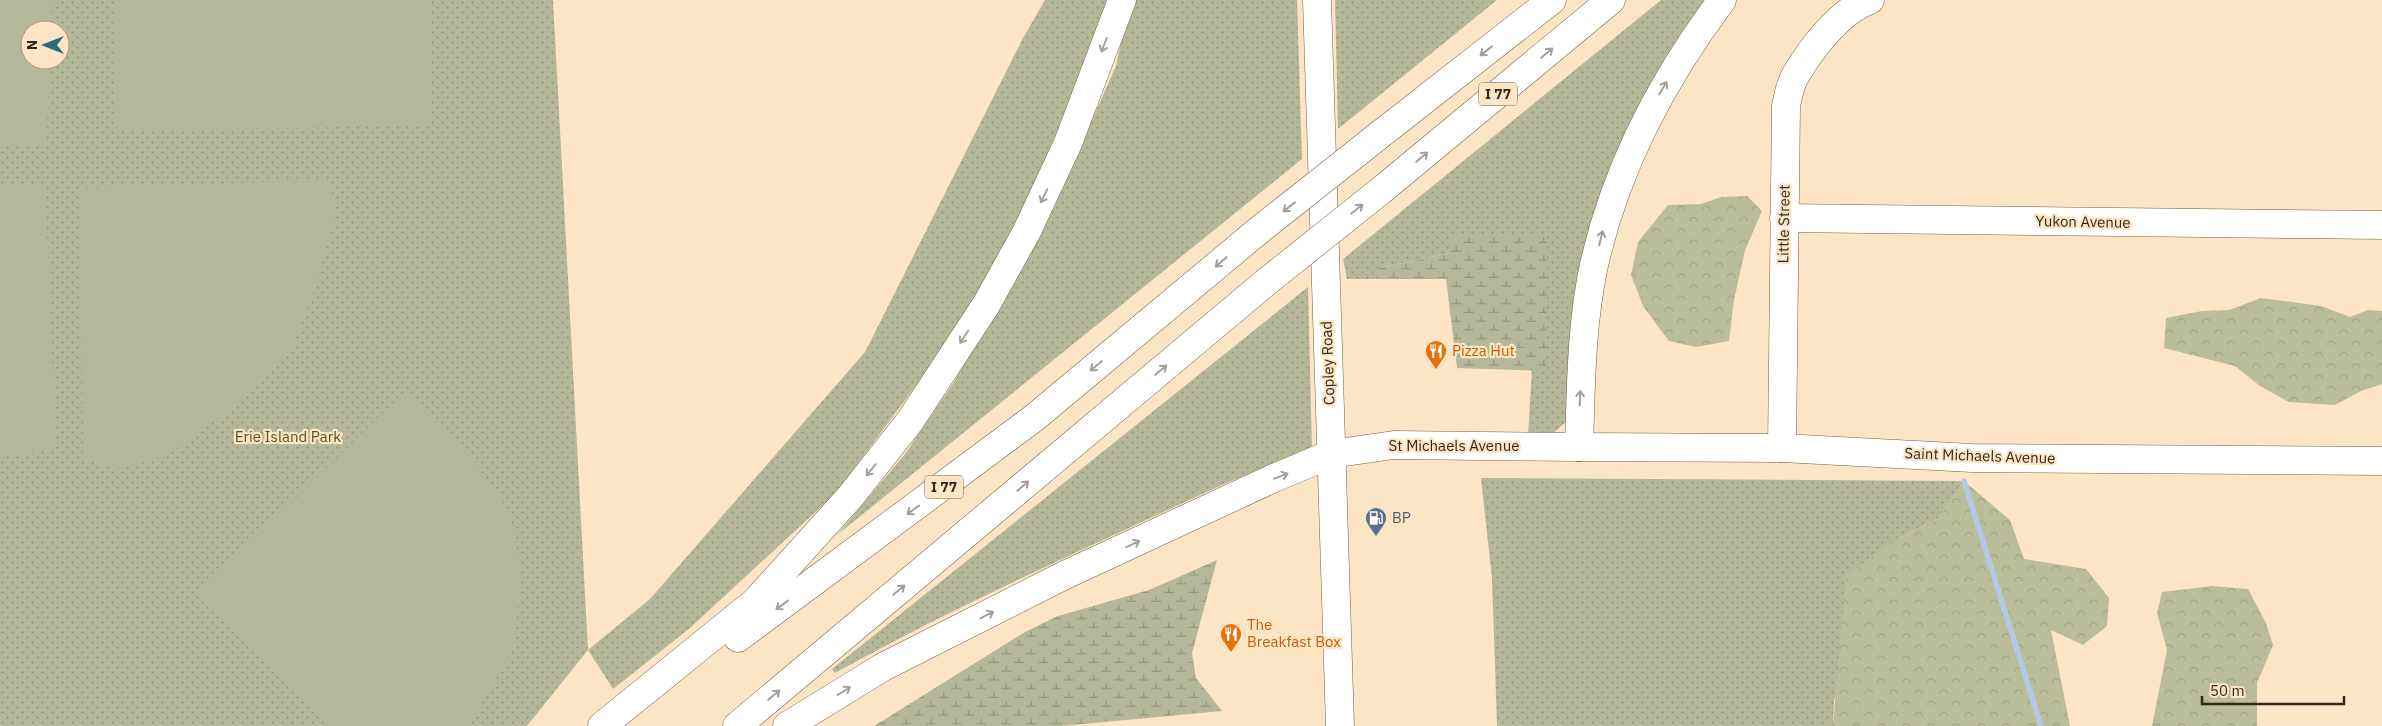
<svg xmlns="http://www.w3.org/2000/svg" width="2382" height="726" font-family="'IBM Plex Sans',sans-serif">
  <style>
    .grass { fill: url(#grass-dots); fill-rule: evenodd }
    .forest { fill: url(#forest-crowns) }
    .wetland { fill: url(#wetland-marsh) }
    .pitch { fill: #b5b898 }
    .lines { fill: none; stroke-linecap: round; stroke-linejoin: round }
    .stream { stroke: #b6c8e8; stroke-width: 5.5 }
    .minor-casing { stroke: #735f42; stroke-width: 29 }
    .major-casing { stroke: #735f42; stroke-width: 29 }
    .highway-casing { stroke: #735f42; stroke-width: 29 }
    .minor { stroke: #fff; stroke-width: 28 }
    .major { stroke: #fff; stroke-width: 28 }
    .highway { stroke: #fff; stroke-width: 28 }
    .highway-bridge-casing { stroke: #735f42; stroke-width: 29; stroke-linecap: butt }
    .highway-bridge { stroke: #fff; stroke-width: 28 }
    .oneway { stroke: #a39f99 }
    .labels { text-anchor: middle; stroke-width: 4.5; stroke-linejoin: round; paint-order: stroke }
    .shield { fill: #fce5c4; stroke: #6f614f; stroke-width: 1 }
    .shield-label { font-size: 14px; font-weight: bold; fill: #32291d }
    .street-label { font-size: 15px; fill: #32291d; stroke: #fce5c4 }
    .food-label { font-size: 15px; fill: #c56008; stroke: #fce5c4; text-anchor: start }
    .park-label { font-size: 15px; fill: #54561d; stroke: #fce5c4 }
    .service-label { font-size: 15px; fill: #4e5e75; stroke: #fce5c4; text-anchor: start }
  </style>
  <defs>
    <pattern id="grass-dots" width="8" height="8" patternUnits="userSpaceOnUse" patternTransform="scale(1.25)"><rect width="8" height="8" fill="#b5b898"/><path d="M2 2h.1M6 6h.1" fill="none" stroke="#94967b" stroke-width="1.8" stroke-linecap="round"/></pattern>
    <pattern id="forest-crowns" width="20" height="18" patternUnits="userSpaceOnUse" patternTransform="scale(1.25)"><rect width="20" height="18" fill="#babd99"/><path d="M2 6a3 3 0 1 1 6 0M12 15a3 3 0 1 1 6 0" fill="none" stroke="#a0a283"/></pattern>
    <pattern id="wetland-marsh" width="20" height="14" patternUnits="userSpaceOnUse" patternTransform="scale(1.25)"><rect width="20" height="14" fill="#b5b898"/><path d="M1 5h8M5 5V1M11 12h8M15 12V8" fill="none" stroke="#94967b"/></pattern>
  </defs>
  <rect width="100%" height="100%" fill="#fce5c4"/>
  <g class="grass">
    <path d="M0,0h553l35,650 62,-51 215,-247 158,-314 22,-38h62l-53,141 -42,91 -34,67 -47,66 -95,128 -146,135 -77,61 -25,-39 -61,76h-527zM30,30h30v30h-30z"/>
    <path d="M1134,0h163l5,159 -465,376 68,-81 49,-72 102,-181 60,-135 10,-48z"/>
    <path d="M1335,0h162l-159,129z"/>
    <path d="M1661,0h44l-55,84 -52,126 -29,209 -19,17 -22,-1 4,-66 14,2 -96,-118 -71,15v11h-32l-4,-20z"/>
    <path d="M1308,287l4,163c-62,19 -121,50 -181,77 -100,46 -200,93 -296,146l-3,-4z"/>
    <path d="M1481,478l483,3 -25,37 -40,20 -65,163 -1,25h-336l-5,-148z"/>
  </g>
  <g class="forest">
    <path d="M1747,196l15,15 -17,39 -11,50 -5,41 -33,6 -27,-6 -26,-35 -12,-31 7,-33 30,-37 33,-1 20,-7z"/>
    <path d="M2261,298l60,8 29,11 18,-7 14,1v73l-21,7 -26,14 -46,-3 -29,-16 -25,-20 -71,-18 2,-30 36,-7 27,-1z"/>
    <path d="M1964,481l46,39 14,39 62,10 23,29 -2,28 -24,19 -32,-15 19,96h-237l13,-151 53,-37 40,-20z"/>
    <path d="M2212,586l36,3 18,34 7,22 -16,38v43h-105l15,-76 -10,-37 5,-21z"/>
  </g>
  <g class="wetland">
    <path d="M1451,235l96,2 -1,134 -89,-3 -11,-89h-67v-11l71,-15z"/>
    <path d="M1217,560l-25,93 4,25 26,33 -160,15h-188l151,-94 33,-16 91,-26z"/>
  </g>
  <g class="pitch">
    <path d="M0,0h53l-1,30h-22v30h20l-4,85 -46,1z"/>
    <path d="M115,0h315l2,126 -315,4z"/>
    <path d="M330,180l6,32 -20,73 -26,67 -61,58 -60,44 -49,15 -37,-11 -2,-270z"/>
    <path d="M0,186h45l11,265 -56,4z"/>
    <path d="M407,389l68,74 36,53 10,60 -8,73 -36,62 -17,15h-129l-134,-130z"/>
  </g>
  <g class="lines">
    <path class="stream" d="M1964,481l77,245"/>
    <g class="minor-casing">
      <g id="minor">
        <path d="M1784,218l598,7"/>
        <path d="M1579,447l203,1 190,10 410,3"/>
        <path d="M1782,448l4,-342c2,-10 4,-21 9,-30 16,-27 44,-65 75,-76"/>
      </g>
    </g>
    <g class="major-casing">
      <g id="major">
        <path d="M1317,0l23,726"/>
        <path d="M1331,454l63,-9 185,2"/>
      </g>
    </g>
    <g class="highway-casing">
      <g id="highway">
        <path d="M1382,133l170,-133"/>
        <path d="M1384,188l227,-188"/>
        <path d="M1579,447c2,-60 2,-122 15,-182 22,-98 68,-185 128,-265"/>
        <path d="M738,638l296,-220 224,-187"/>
        <path d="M602,726l153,-124 95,-105 60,-76 76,-116 41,-74 41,-88 54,-143"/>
        <path d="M737,726l528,-443"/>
        <path d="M787,726l96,-59 182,-92 209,-97 57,-24"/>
      </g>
    </g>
    <use href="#minor" class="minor"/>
    <use href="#major" class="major"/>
    <use href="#highway" class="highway"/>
    <g class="highway-bridge-casing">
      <g id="highway-bridge">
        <path d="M1258,231l124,-98"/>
        <path d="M1265,283l119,-95"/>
      </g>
    </g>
    <use href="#highway-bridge" class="highway-bridge"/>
  </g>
  <defs><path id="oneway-shaft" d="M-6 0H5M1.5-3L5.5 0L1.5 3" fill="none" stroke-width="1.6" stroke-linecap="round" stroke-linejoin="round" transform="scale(1.25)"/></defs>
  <g class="oneway">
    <use href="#oneway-shaft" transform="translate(1104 45) rotate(111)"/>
    <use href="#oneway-shaft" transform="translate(1486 51) rotate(142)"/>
    <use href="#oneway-shaft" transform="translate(1547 53) rotate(-40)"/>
    <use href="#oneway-shaft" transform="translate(1663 88) rotate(-59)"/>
    <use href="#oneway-shaft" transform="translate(1422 157) rotate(-40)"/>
    <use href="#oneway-shaft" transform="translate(1044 196) rotate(116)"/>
    <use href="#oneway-shaft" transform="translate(1289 207) rotate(142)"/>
    <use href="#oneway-shaft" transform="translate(1357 209) rotate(-39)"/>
    <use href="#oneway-shaft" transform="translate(1601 238) rotate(-76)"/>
    <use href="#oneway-shaft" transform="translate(1221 262) rotate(140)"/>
    <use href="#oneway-shaft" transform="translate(964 337) rotate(123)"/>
    <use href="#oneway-shaft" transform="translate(1096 366) rotate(140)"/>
    <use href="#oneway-shaft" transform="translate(1161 370) rotate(-40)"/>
    <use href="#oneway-shaft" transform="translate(1580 398) rotate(-88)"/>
    <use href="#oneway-shaft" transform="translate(871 470) rotate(129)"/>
    <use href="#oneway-shaft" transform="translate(1281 476) rotate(-20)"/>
    <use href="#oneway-shaft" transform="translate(1023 486) rotate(-40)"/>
    <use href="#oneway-shaft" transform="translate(913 510) rotate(144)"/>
    <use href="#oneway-shaft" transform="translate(1133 544) rotate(-25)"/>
    <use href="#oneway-shaft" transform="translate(899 590) rotate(-40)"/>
    <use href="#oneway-shaft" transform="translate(782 605) rotate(144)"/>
    <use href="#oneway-shaft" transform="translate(987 615) rotate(-27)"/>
    <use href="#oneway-shaft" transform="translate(844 691) rotate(-32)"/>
    <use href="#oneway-shaft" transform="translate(774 695) rotate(-40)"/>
  </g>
  <defs>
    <g id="restaurant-pin" transform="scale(1.125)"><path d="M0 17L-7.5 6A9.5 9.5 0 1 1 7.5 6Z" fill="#e8710a" stroke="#fce5c4"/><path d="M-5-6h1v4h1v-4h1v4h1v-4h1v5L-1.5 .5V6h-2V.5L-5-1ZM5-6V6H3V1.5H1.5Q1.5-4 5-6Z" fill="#fff"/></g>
    <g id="fuel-pin" transform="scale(1.125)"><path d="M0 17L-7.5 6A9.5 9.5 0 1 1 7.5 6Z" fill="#5c6f8a" stroke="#fce5c4"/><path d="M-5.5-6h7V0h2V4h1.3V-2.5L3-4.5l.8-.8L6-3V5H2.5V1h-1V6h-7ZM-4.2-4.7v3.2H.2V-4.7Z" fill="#fff"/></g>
  </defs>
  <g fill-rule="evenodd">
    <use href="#restaurant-pin" x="1436" y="351"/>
    <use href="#fuel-pin" x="1376" y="518"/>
    <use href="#restaurant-pin" x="1231" y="634"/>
  </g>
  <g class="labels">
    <g class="shield">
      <rect x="1479" y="82.5" width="38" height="23" rx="4"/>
      <rect x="925" y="475.5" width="38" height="23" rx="4"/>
    </g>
    <g class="shield-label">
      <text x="1498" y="99">I 77</text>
      <text x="944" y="492">I 77</text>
    </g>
    <g class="street-label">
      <text transform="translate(2083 222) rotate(1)" y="5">Yukon Avenue</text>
      <text transform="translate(1784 224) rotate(-89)" y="5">Little Street</text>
      <text transform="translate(1328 363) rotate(-92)" y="5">Copley Road</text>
      <text x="1454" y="451">St Michaels Avenue</text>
      <text transform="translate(1980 456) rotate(2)" y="5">Saint Michaels Avenue</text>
    </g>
    <g class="food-label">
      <text x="1452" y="356">Pizza Hut</text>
      <text x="1247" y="630">The<tspan x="1247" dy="17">Breakfast Box</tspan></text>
    </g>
    <g class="park-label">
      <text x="288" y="442">Erie Island Park</text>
    </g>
    <g class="service-label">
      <text x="1392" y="523">BP</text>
    </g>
  </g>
  <g transform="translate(45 45) rotate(270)"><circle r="24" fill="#fce5c4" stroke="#ab9a81"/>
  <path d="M0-4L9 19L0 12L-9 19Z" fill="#306882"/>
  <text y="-8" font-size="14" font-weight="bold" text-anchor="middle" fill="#32291d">N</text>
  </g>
  <path d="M2202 696v8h142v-8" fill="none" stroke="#32291d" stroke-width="2.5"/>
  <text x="2210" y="696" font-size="15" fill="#32291d" stroke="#fce5c4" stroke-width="4" paint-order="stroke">50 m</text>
</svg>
